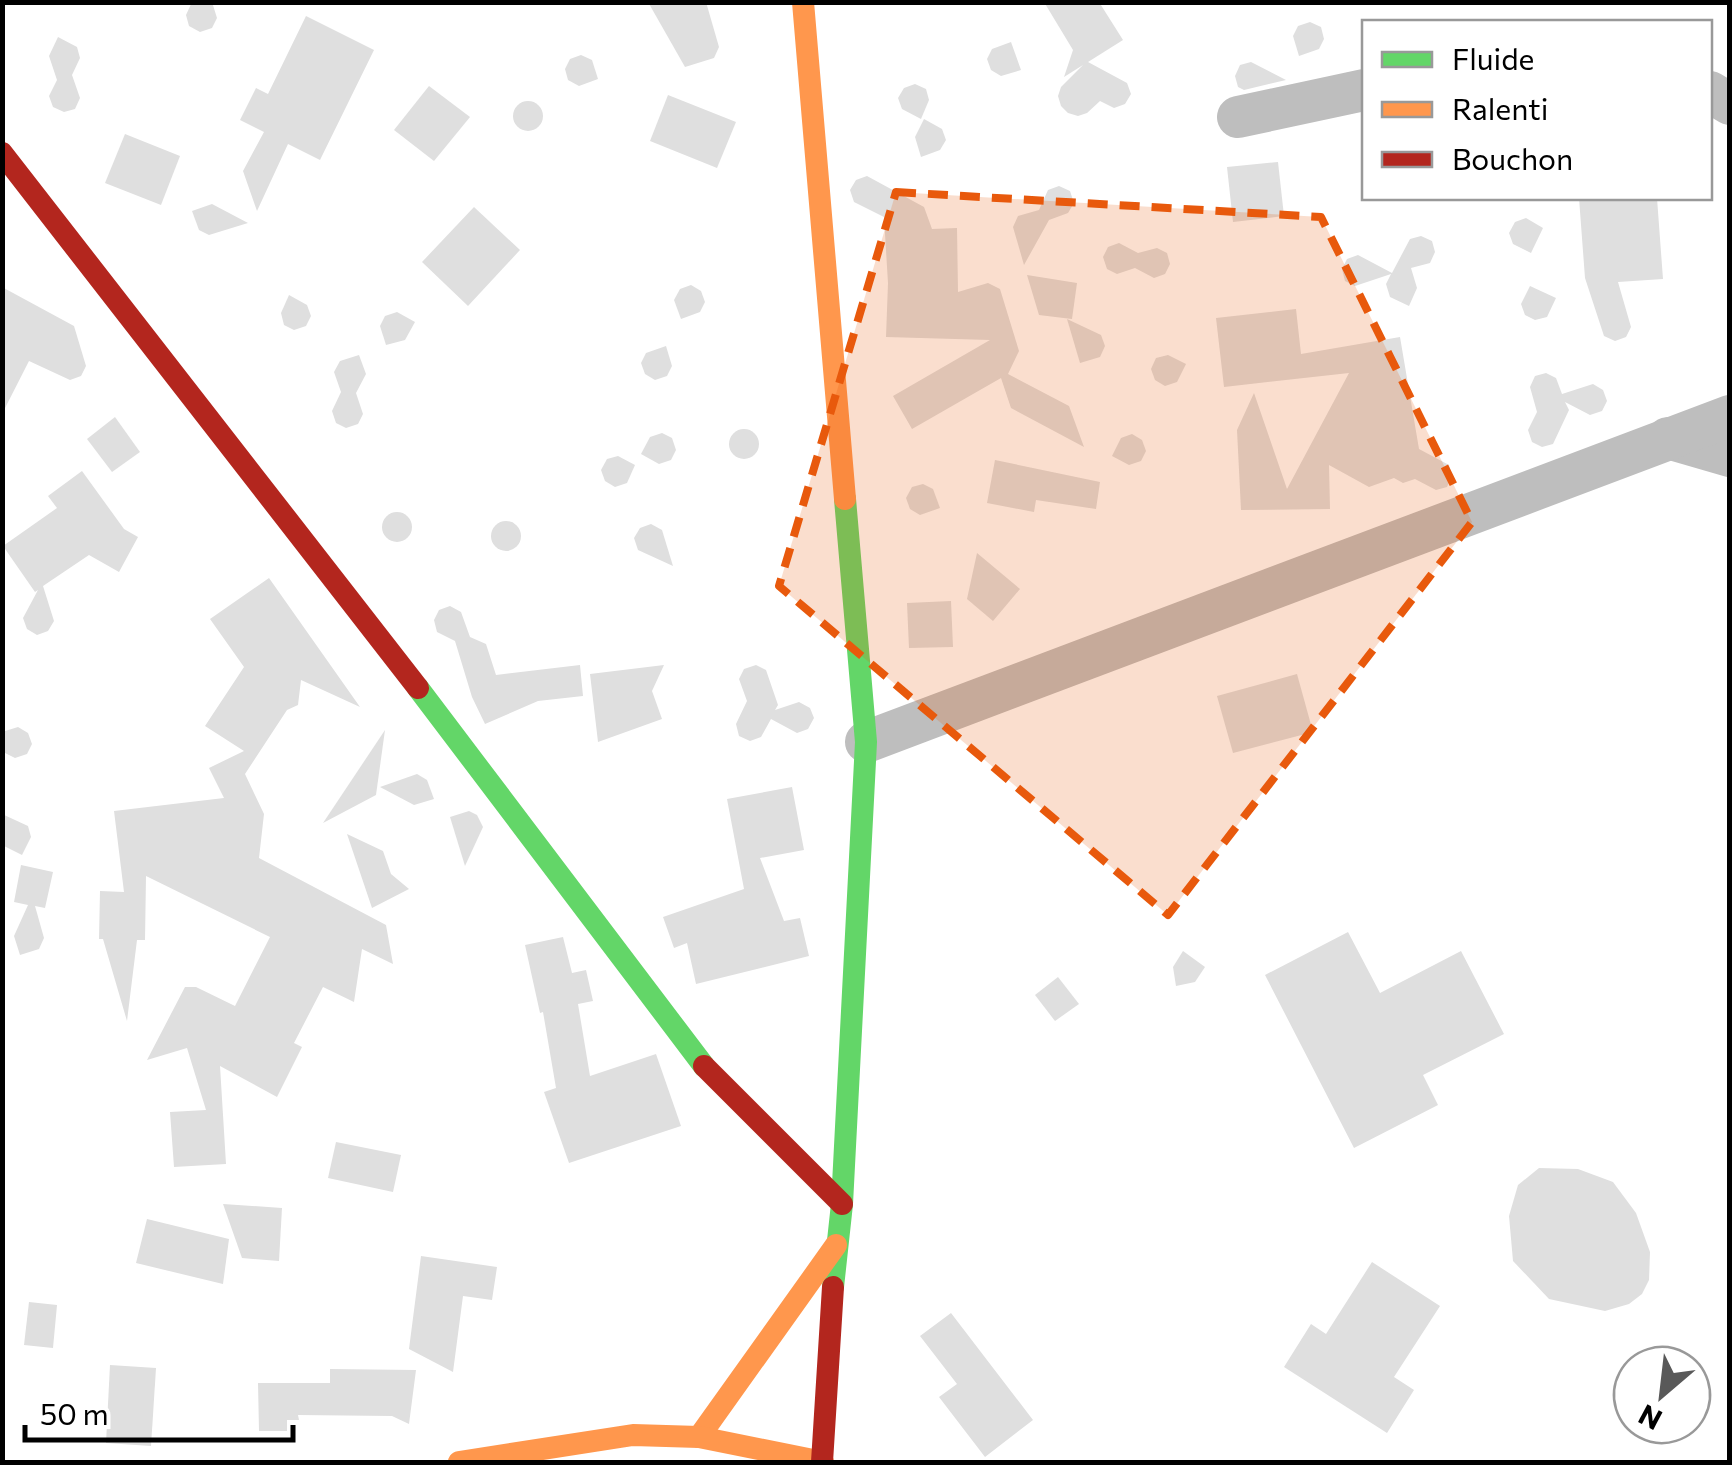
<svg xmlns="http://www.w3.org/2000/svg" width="1732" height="1465" font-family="Commissioner,sans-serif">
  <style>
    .building { fill: #dfdfdf }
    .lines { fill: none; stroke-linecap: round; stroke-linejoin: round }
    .street { stroke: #bebebe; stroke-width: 42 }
    .fast { stroke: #63d668; stroke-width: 22 }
    .slow { stroke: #ff974d; stroke-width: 22 }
    .jam { stroke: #b3261e; stroke-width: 22 }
    .marked { fill: #e8590c; fill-opacity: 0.2; stroke: #e8590c; stroke-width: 8; stroke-dasharray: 20 12; stroke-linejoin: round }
  </style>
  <rect width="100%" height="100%" fill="#fff"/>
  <g class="building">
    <path d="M192,2h20l5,16 -5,10 -12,4 -11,-6 -3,-11z"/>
    <path d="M648,2h58l13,45 -5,11 -29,9z"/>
    <path d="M1044,2h55l24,38 -35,22 39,21 4,11 -6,10 -11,4 -14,-7 -13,12 -9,3 -10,-3 -7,-7 -3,-10 3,-9 22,-22 -19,12 9,-27z"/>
    <path d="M306,16l68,34 -54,110 -32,-16 -31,67 -14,-40 21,-39 -24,-12 16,-32 12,6z"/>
    <path d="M1310,22l11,5 3,12 -5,10 -20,7 -6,-20 5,-10z"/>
    <path d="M58,37l19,10 3,11 -8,17 8,23 -5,11 -11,3 -11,-5 -4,-11 8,-16 -8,-24z"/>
    <path d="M1011,42l10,28 -20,6 -10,-6 -4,-11 5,-10z"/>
    <path d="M581,55l11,5 6,19 -19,7 -11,-6 -3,-11 5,-10z"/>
    <path d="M1251,62l35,18 -42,10 -6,-3 -3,-11 5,-11z"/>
    <path d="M915,84l11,5 3,11 -8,19 -19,-10 -4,-11 6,-10z"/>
    <path d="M429,86l41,31 -36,44 -40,-31z"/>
    <path d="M668,95l68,27 -19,46 -67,-27z"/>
    <circle cx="528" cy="116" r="15"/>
    <path d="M924,119l18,10 4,11 -6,10 -19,7 -6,-20z"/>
    <path d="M125,134l55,22 -19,49 -56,-22z"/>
    <path d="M1278,162l6,54 -51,6 -6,-55z"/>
    <path d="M867,176l57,31 8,22 25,-1 1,64 30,-9 12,6 19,62 -11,23 61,32 15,41 -73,-39 -10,-30 -89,51 -19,-33 97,-56 -104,-3 2,-54 -4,-66 -30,-15 -4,-12 6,-10z"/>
    <path d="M1059,186l11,5 4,12 -6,10 -19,7 -25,45 -11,-38 5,-11 21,-6 9,-20z"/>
    <path d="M1579,198h78l6,81 -45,3 13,45 -5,10 -11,4 -11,-5 -19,-58z"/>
    <path d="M212,204l36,19 -39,12 -10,-5 -7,-19z"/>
    <path d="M474,207l46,43 -52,56 -46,-44z"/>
    <path d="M1526,218l17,10 -12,25 -18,-9 -4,-11 6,-11z"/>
    <path d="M1421,236l11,5 3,11 -5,11 -19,5 6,20 -8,18 -19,-9 -4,-13 5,-10 -36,12 -10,-5 -3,-12 5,-10 11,-4 34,18 18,-34z"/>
    <path d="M1119,243l19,10 19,-5 10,5 3,11 -5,10 -11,4 -19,-10 -18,6 -10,-5 -4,-12 5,-10z"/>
    <path d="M1027,275l50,8 -5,36 -33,-4z"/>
    <path d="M691,285l10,6 4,11 -5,10 -19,7 -7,-19 6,-11z"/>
    <path d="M1530,286l26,12 -9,19 -12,3 -10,-5 -4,-11z"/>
    <path d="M2,287l72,39 12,40 -5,10 -11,4 -41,-19 -27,53z"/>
    <path d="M289,295l18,10 4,11 -5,10 -12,4 -10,-5 -3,-12z"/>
    <path d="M1296,309l5,45 99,-17 19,112 30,16 3,11 -5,11 -11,3 -21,-11 -12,4 -9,-5 -25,9 -40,-22 1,44 -89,1 -4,-80 17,-37 33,96 62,-116 -125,14 -8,-69z"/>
    <path d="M397,312l18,10 -10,18 -19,5 -6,-19 5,-10z"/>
    <path d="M1067,319l34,16 4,11 -5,11 -20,6z"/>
    <path d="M666,346l6,20 -5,10 -12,4 -10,-6 -4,-11 5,-10z"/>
    <path d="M359,355l7,19 -10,19 7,21 -5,10 -12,4 -10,-5 -4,-12 9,-19 -7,-20 6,-11z"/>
    <path d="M1168,355l18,9 -9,18 -12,4 -10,-6 -4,-11 5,-11z"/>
    <path d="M1546,373l10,5 6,16 31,-10 10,6 4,11 -5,10 -12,4 -25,-13 4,8 -16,34 -11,3 -10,-5 -4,-12 9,-18 -7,-25 5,-11z"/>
    <path d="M115,417l25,35 -28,20 -25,-33z"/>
    <circle cx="744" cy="444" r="15"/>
    <path d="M662,433l10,5 4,12 -5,10 -12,4 -18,-10 9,-17z"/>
    <path d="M1132,434l10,6 4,11 -5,10 -12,4 -17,-9 9,-18z"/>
    <path d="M618,456l17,9 -8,18 -12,4 -10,-6 -4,-11 6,-11z"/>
    <path d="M995,460l105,22 -4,27 -60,-9 -2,12 -47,-9z"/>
    <path d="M82,471l42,58 14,8 -19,35 -30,-17 -46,31 11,35 -6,10 -11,4 -10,-6 -4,-11 15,-28 -3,2 -32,-46 54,-38 -9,-12z"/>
    <path d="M923,484l10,5 7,19 -20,7 -10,-6 -4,-11 6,-11z"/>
    <circle cx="397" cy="527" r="15"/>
    <circle cx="506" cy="536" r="15"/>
    <path d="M651,524l11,6 11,36 -35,-16 -4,-12 6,-10z"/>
    <path d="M977,553l43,36 -27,32 -26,-22z"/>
    <path d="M269,578l91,129 -59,-27 -3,25 -11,5 -42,64 19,40 -5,44 127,67 7,39 -31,-15 -8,53 -31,-15 -29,56 8,4 -25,50 -57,-31 6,98 -52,3 -4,-55 36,-2 -19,-62 -40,12 38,-73h11l39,19 35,-69 -124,-61 -1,64h-8l-10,81 -24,-82h-4l1,-48 24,1 -10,-81 110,-13 -15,-30 35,-17 -39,-25 39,-59 -34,-48z"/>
    <path d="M951,601l2,46 -44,1 -2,-45z"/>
    <path d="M450,606l11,6 9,25 16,7 10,31 84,-10 3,31 -45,5 -53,23 -13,-27 -17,-56 -18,-9 -3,-12 5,-10z"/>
    <path d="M664,665l-12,26 10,28 -64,23 -8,-68z"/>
    <path d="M756,665l10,5 12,35 -3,5 24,-8 11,6 4,10 -6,11 -11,4 -26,-14 -10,18 -11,4 -11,-5 -3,-12 11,-23 -8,-22 5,-10z"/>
    <path d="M1297,674l16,58 -80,21 -16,-57z"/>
    <path d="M18,727l10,6 4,11 -5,10 -12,4 -10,-5 -3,-21z"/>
    <path d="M385,730l-9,65 -53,28z"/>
    <path d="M417,774l10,6 7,19 -20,6 -34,-18z"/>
    <path d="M792,787l12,63 -44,8 24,63 16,-3 9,38 -113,28 -9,-41 -13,5 -11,-31 81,-28 -17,-90z"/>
    <path d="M469,811l8,4 6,12 -18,39 -15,-49z"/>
    <path d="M2,814l26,12 3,11 -9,18 -20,-10z"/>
    <path d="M347,834l36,17 8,23 18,15 -37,19z"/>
    <path d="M21,865l32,7 -8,36 -10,-2 9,32 -5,11 -19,6 -6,-19 14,-31 -14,-3z"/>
    <path d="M1348,932l32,61 81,-42 43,83 -81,41 15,30 -84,43 -89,-173z"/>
    <path d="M563,937l9,36 14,-3 7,31 -15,3 12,72 66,-22 25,72 -112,37 -25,-71 12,-4 -13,-76 -3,1 -15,-68z"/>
    <path d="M1183,951l22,16 -10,15 -19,4 -3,-19z"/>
    <path d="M1058,977l21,27 -24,17 -20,-26z"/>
    <path d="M336,1142l65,13 -8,37 -65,-14z"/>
    <path d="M1539,1168l39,1 35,13 23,31 14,39 -1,28 -7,14 -13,10 -24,7 -56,-12 -36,-38 -4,-45 9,-31z"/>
    <path d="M223,1204l59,4 -3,53 -37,-3z"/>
    <path d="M147,1219l82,20 -6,45 -87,-21z"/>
    <path d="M421,1256l76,11 -5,33 -29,-4 -10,76 -44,-23z"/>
    <path d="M1372,1262l68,44 -46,71 20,13 -27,43 -103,-66 27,-43 15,10z"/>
    <path d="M29,1302l28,3 -4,43 -29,-3z"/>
    <path d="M951,1313l82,107 -48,37 -46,-60 18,-13 -37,-48z"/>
    <path d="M110,1365l46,3 -5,78 -45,-3z"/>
    <path d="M330,1369l86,1 -7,54 -17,-8 -94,-1 1,5h-12v11h-28l-1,-48h72z"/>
  </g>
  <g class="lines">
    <g class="street">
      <path d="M1710,92l20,12"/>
      <path d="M1238,117l126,-27"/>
      <path d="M1668,438l62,18"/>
      <path d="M866,742l864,-326"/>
    </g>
    <g class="fast">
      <path d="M418,688l286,378"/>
      <path d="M833,1287l9,-83 24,-462 -21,-243"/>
    </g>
    <g class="slow">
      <path d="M803,2l42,497"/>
      <path d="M699,1437l137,-192"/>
      <path d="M459,1462l174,-27 66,2 124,25"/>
    </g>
    <g class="jam">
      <path d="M2,153l416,535"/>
      <path d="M704,1066l138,138"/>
      <path d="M822,1462l11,-175"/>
    </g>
  </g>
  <path class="marked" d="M896,192l425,25 151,305 -304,393 -389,-329z"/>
  <rect width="1732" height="1465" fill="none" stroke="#000000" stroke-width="10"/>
  <rect x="1362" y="20" width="350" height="180" fill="#ffffff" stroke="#999999" stroke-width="2.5"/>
  <rect x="1382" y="52" width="50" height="15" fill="#63d668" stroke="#999999" stroke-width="2.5"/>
  <text x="1452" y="70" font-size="30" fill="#000000">Fluide</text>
  <rect x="1382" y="102" width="50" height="15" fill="#ff974d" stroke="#999999" stroke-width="2.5"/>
  <text x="1452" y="120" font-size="30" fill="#000000">Ralenti</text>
  <rect x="1382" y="152" width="50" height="15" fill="#b3261e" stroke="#999999" stroke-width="2.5"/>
  <text x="1452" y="170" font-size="30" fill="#000000">Bouchon</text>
  <g transform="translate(1662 1395) rotate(208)"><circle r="48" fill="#ffffff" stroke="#999999" stroke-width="2.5"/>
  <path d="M0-8L18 38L0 25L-18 38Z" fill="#595959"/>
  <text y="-15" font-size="28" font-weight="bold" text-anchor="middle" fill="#000000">N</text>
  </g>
  <path d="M25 1425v15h268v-15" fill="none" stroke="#000000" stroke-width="5"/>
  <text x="40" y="1425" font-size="30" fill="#000000" stroke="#ffffff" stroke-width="8" paint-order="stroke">50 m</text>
</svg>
